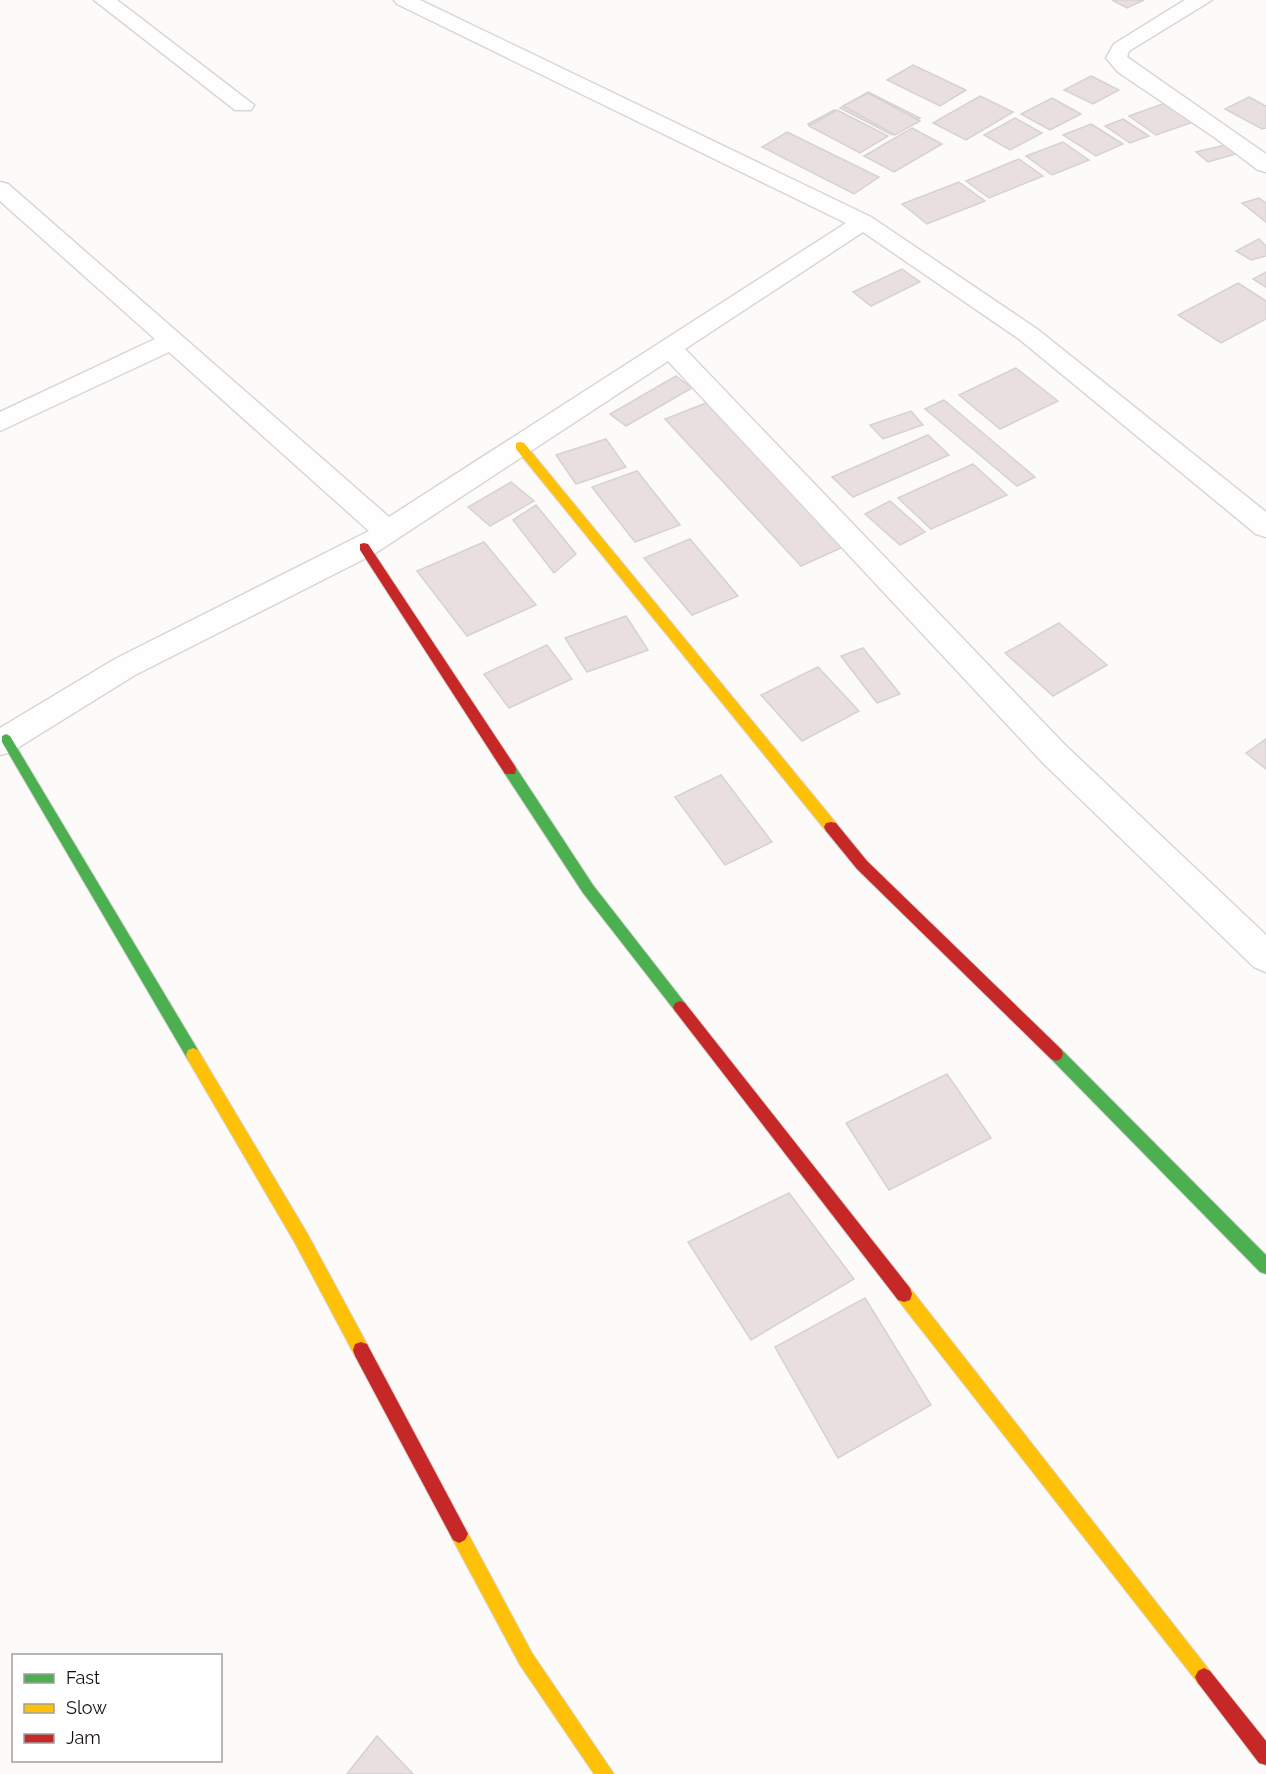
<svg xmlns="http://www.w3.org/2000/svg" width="1266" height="1774" font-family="Raleway,sans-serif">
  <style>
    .building { fill: #eadfe0; stroke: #d6d2d2; stroke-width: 1.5 }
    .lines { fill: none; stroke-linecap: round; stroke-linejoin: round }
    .street-casing { stroke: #dad6d4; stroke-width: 3 }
    .fast-casing { stroke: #dad6d4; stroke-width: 2 }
    .slow-casing { stroke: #dad6d4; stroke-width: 2 }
    .jam-casing { stroke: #dad6d4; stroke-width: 2 }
    .street { fill: #fffefe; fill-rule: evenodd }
    .fast { fill: #4caf50; fill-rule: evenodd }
    .slow { fill: #ffc107; fill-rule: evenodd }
    .jam { fill: #c62828; fill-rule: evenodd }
  </style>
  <rect width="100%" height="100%" fill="#fdfbfa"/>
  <g class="building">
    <path d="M1112,0h32l-17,8z"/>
    <path d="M913,65l53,25 -26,16 -53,-26z"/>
    <path d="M1091,76l28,14 -26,14 -29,-14z"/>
    <path d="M868,92l52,26 -28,17 -52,-27z"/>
    <path d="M868,93l52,28 -25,14 -52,-29z"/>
    <path d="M980,96l33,16 -47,28 -33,-17z"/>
    <path d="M1249,97l17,9v22l-4,1 -37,-20z"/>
    <path d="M1052,98l29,16 -31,16 -29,-16z"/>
    <path d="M1165,103l28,19 -37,13 -27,-19z"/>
    <path d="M834,110l51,27 -26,15 -51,-28z"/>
    <path d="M837,110l51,26 -28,17 -51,-27z"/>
    <path d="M1015,118l27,15 -32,17 -26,-15z"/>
    <path d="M1123,119l26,17 -19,7 -25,-17z"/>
    <path d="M1091,124l32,20 -27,12 -33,-21z"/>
    <path d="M912,128l30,16 -48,28 -30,-16z"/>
    <path d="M787,132l92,45 -25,17 -92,-47z"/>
    <path d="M1063,142l26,18 -37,15 -26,-19z"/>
    <path d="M1225,145l11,9 -28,8 -12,-10z"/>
    <path d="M1019,159l24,17 -54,22 -23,-17z"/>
    <path d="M959,182l26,19 -58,23 -25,-20z"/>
    <path d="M1259,198l7,5v19l-24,-19z"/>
    <path d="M1259,239l7,7v10l-15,4 -15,-9z"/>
    <path d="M902,269l18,13 -49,24 -18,-14z"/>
    <path d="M1266,272v15l-13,-8z"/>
    <path d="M1238,283l28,18v18l-45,24 -43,-28z"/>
    <path d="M1016,368l42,33 -58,28 -41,-34z"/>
    <path d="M676,376l16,12 -66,38 -16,-12z"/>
    <path d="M944,400l91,77 -18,9 -92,-77z"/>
    <path d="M706,403l137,144 -42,19 -136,-147z"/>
    <path d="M911,411l12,14 -40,14 -13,-14z"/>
    <path d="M928,435l21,20 -96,42 -21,-20z"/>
    <path d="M606,439l20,28 -50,17 -20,-29z"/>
    <path d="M973,464l34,31 -76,34 -33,-31z"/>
    <path d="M637,471l43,54 -45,17 -43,-55z"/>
    <path d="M511,482l23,19 -44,25 -22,-19z"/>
    <path d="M890,501l35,31 -25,13 -35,-31z"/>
    <path d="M536,505l40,49 -22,19 -41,-53z"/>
    <path d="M690,539l48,57 -46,19 -48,-57z"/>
    <path d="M484,542l52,63 -69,31 -50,-65z"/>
    <path d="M626,616l22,34 -61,22 -22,-34z"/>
    <path d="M1059,623l48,42 -54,31 -48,-43z"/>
    <path d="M547,645l25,34 -63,29 -25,-34z"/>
    <path d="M863,648l37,46 -23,9 -36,-47z"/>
    <path d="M818,667l41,44 -57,30 -41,-46z"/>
    <path d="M1266,739v30l-20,-16z"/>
    <path d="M721,775l51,67 -47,23 -50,-68z"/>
    <path d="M947,1074l44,64 -102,52 -43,-67z"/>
    <path d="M789,1193l65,86 -103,61 -63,-98z"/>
    <path d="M865,1298l66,107 -93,53 -63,-111z"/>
    <path d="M377,1736l36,38h-66z"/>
  </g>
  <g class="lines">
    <g class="street-casing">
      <g id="street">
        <path d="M94,0h23l137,105 -3,5h-16z"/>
        <path d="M394,0h26l451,217 166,112 229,183v25l-10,-3 -237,-195 -156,-107 -178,117 380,396 201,190v37l-12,-5 -211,-204 -375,-402 -294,193 -239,121 -124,77 -11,3v-27l115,-69 254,-128 -200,-179 -169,79v-19l155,-73 -155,-138v-19l8,2 381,333 457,-294 -449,-219z"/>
        <path d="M1185,0h27l-83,51 -2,6 139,97v18l-8,-2 -44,-33 -96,-65 -12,-14 8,-14z"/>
      </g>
    </g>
    <g class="fast-casing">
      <g id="fast">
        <path d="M6,734l4,2 188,314 2,5 -2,5 -5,2 -5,-2 -186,-318v-6z"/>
        <path d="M510,765l5,1 78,119 92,118 2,4 -2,4 -5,2 -5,-2 -92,-118 -78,-119 -1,-4z"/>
        <path d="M1056,1047l5,2 205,206v19l-6,-2 -209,-213 -2,-5 2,-5z"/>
      </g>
    </g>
    <g class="slow-casing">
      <g id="slow">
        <path d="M520,442l4,1 312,380 2,4 -2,4h-10l-310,-382v-6z"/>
        <path d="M193,1048l5,2 109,183 60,111 2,6 -2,6 -6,2 -6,-2 -60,-113 -107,-183 -2,-5 2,-5z"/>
        <path d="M904,1286l6,2 300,383 3,6 -3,6 -6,3 -6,-3 -300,-383 -2,-6 2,-6z"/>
        <path d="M459,1525l6,3 67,125 82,121h-20l-74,-109 -67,-125 -3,-6 3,-6z"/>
      </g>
    </g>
    <g class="jam-casing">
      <g id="jam">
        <path d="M364,543l4,1 147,222 1,4 -1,4h-10l-145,-224v-6z"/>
        <path d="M831,822l5,1 31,38 194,188 2,5 -2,5 -5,2 -5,-2 -194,-190 -31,-38 -2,-4 2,-4z"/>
        <path d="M680,1001l5,2 225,285 2,6 -2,6 -6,2 -6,-2 -223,-289 -2,-4 2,-4z"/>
        <path d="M361,1342l6,2 98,184 3,6 -3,6 -6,3 -6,-3 -98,-184 -2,-6 2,-6z"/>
        <path d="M1204,1668l6,3 56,70v24l-7,-2 -61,-80 -3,-6 3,-6z"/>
      </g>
    </g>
    <use href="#street" class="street"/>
    <use href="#fast" class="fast"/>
    <use href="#slow" class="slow"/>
    <use href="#jam" class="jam"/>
  </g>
  <rect x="12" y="1654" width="210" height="108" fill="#ffffff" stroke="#a19f9d" stroke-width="1.5"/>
  <rect x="24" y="1674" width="30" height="9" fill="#4caf50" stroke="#a19f9d" stroke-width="1.5"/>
  <text x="66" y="1684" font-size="18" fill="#140e0b">Fast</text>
  <rect x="24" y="1704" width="30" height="9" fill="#ffc107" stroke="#a19f9d" stroke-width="1.5"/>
  <text x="66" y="1714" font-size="18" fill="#140e0b">Slow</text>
  <rect x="24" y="1734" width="30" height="9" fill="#c62828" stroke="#a19f9d" stroke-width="1.5"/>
  <text x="66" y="1744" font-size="18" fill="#140e0b">Jam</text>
</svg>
